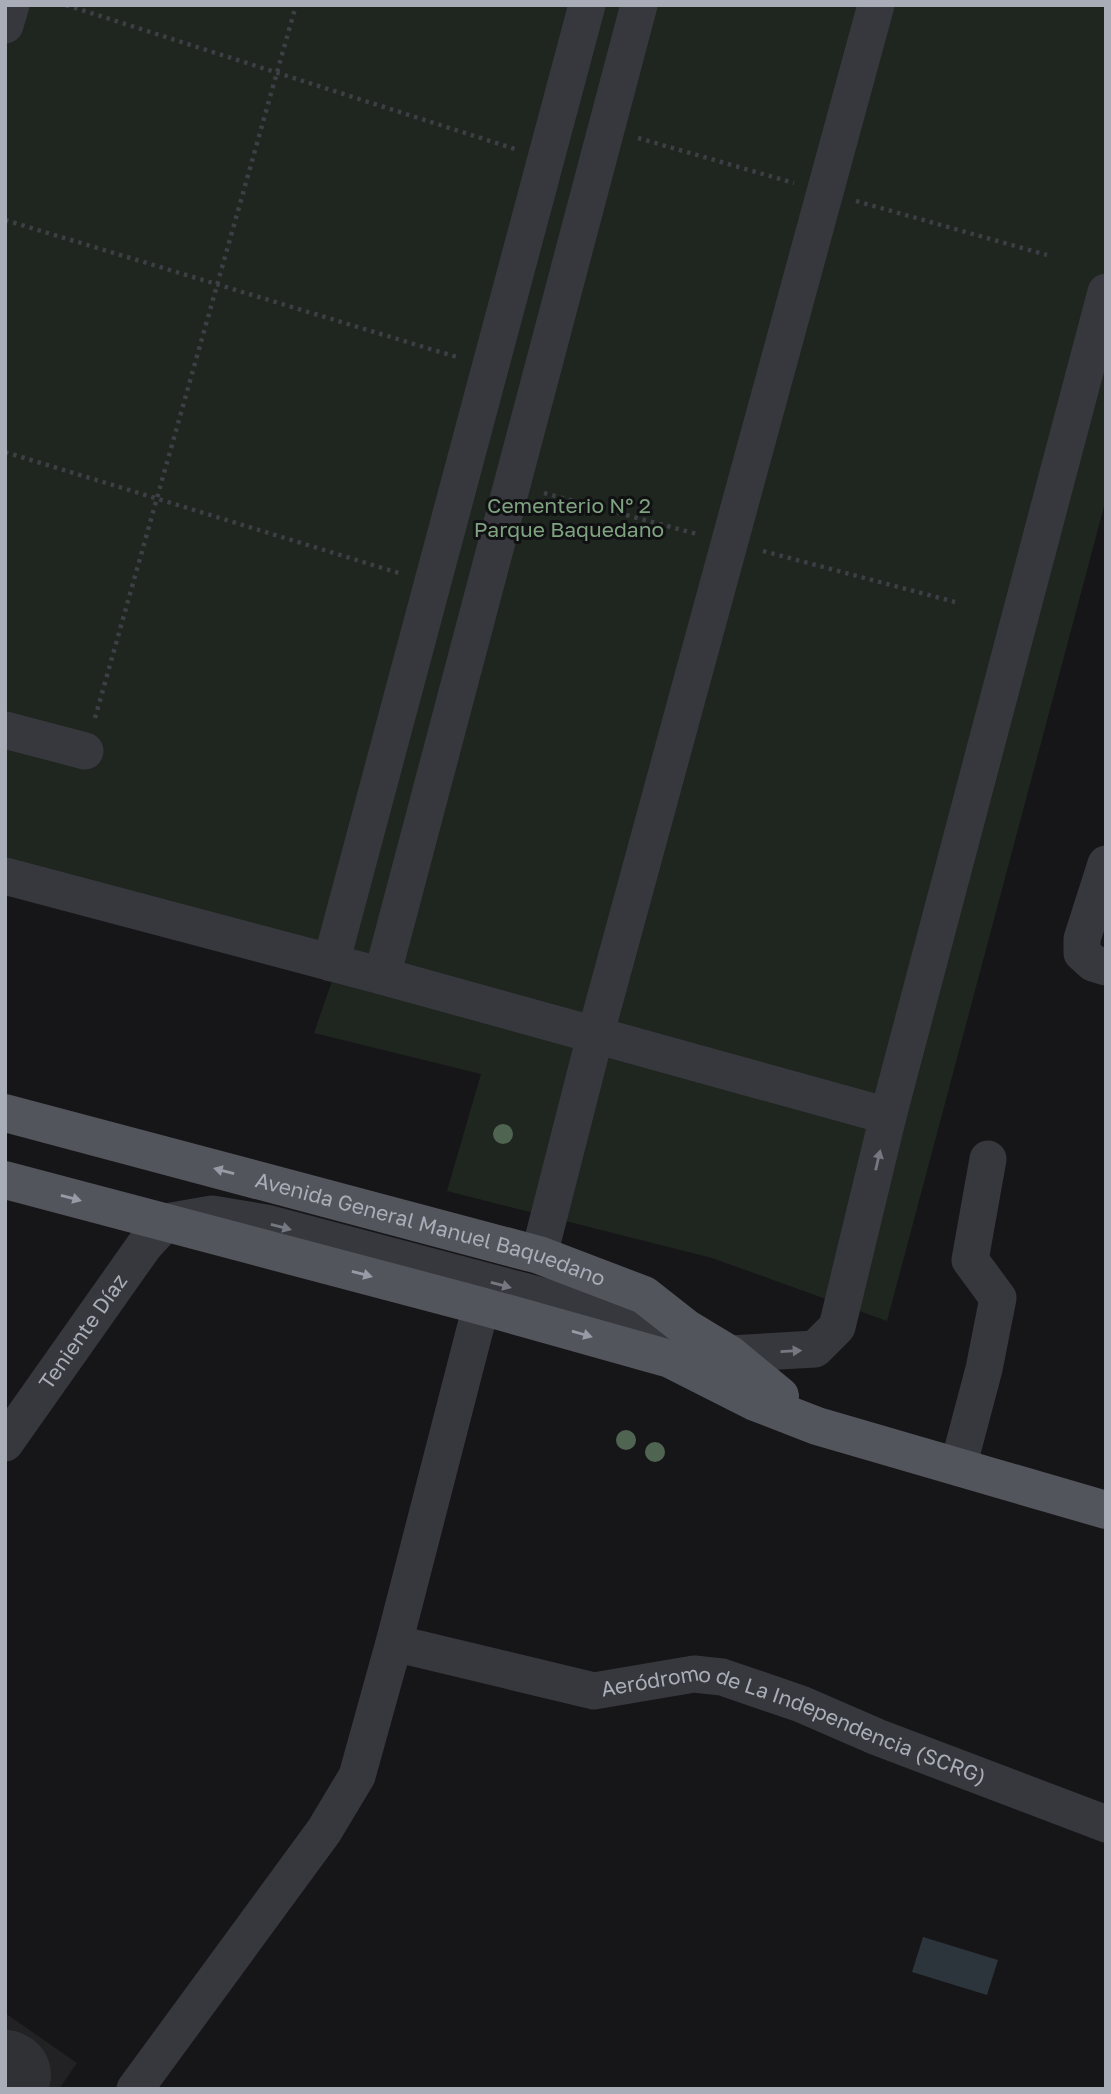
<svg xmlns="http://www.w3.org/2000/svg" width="1111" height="2094" font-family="'Golos Text',sans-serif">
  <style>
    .built { fill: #222225 }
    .green { fill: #1e261f }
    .water { fill: #2c353c }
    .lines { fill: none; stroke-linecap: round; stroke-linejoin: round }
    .taxiway { stroke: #303135; stroke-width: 88 }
    .path { stroke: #3d3f44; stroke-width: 4.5; stroke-dasharray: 3.5 5; stroke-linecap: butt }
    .minor { stroke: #37383d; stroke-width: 37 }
    .major { stroke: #53555c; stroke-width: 38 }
    .tree { fill: #506452 }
    .oneway { fill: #757881 }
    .oneway2 { fill: #979ba6 }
    .labels { text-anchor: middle; stroke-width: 6; stroke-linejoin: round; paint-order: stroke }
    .park-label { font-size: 21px; fill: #7fa381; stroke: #111113 }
    .street-label { font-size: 21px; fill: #a8adb8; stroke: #111113 }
  </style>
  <rect width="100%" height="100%" fill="#161618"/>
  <path class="built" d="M5,2013l72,50 -18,26h-54z"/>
  <path class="green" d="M5,5h1101v494l-219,822 -175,-63 -265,-67 34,-117 -167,-41 20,-58 -329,-87z"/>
  <path class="water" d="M923,1937l75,23 -11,35 -75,-23z"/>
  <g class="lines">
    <path class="taxiway" d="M5,2074l2,1"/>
    <g class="path">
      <path d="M66,5l449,144"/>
      <path d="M638,138l156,45"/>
      <path d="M856,201l191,54"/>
      <path d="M5,220l455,138"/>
      <path d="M5,452l394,121"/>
      <path d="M544,493l153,41"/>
      <path d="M763,551l192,51"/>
      <path d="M95,718l201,-713"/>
    </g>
    <g class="minor">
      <path d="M5,25l6,-20"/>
      <path d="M5,730l80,21"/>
      <path d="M1106,864l-24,75v14l11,10 13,4"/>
      <path d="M5,876l377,100 506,140"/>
      <path d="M331,963l256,-958"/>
      <path d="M382,976l257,-971"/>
      <path d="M539,1255l56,-219 281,-1031"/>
      <path id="s1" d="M5,1443l139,-197 22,-24 46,-8 54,9 336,89 127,42 86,-5 22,-22 51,-211 218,-824"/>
      <path d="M958,1467l26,-98 14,-71 -28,-38 18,-101"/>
      <path id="s2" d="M394,1643l200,48 100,-17 28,3 79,27 76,33 229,87"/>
      <path d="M135,2089l189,-258 33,-55 37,-133 87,-337"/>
    </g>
    <g class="major">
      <path id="s3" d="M5,1113l534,142 105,40 42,33 43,26 51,42"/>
      <path d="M5,1180l476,126 189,53 85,43 62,24 289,84"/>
    </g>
  </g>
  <g class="tree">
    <circle cx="503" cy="1134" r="10"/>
    <circle cx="626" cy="1440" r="10"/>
    <circle cx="655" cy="1452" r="10"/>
  </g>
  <defs><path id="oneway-solid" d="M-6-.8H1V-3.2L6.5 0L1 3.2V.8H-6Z" transform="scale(1.75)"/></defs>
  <g class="oneway">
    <use href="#oneway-solid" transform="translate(878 1160) rotate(-77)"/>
    <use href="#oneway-solid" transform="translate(281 1227) rotate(15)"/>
    <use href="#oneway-solid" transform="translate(501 1285) rotate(15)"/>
    <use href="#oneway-solid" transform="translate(791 1351) rotate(-3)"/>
  </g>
  <g class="oneway2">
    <use href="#oneway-solid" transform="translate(224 1171) rotate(-165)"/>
    <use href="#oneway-solid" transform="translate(71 1198) rotate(15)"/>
    <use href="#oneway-solid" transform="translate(362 1274) rotate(15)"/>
    <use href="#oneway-solid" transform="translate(582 1334) rotate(16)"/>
  </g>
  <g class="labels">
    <g class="park-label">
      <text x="569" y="513">Cementerio N° 2<tspan x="569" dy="24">Parque Baquedano</tspan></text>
    </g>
    <g class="street-label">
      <text dy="7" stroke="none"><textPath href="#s3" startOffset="441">Avenida General Manuel Baquedano</textPath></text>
      <text dy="7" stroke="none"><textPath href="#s1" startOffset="136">Teniente Díaz</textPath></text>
      <text dy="7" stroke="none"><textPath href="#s2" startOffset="415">Aeródromo de La Independencia (SCRG)</textPath></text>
    </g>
  </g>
  <rect width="1111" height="2094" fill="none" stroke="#a8adb8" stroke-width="14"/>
</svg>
